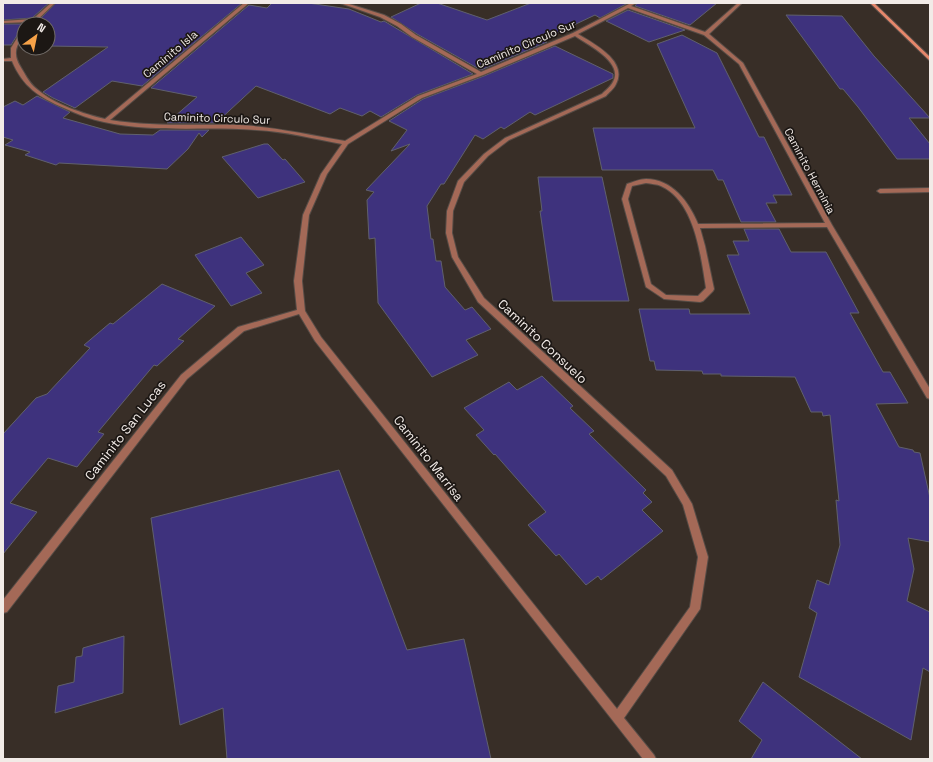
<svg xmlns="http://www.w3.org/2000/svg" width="933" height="762" font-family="'Space Grotesk',sans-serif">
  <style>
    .building { fill: #3e327d; stroke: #60606d }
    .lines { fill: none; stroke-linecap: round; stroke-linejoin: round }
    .street-casing { stroke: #564c46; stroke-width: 2 }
    .secondary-casing { stroke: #564c46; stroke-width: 2 }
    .street { fill: #a46957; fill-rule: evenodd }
    .secondary { fill: #e6876b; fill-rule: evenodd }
    .labels { text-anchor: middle; stroke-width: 3.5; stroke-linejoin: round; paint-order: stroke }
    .far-street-label { font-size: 11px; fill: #f2ebe7; stroke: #1c1714 }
    .street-label { font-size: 13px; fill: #f2ebe7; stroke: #1c1714 }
  </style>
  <rect width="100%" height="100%" fill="#382e27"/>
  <g class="building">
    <path d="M3,3h46l-17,15 -29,2z"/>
    <path d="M56,3h180l5,1 -99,82 -30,-5 -37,27 -22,-10 -10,-6 65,-45 -60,-1v-22h-13z"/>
    <path d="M272,3h36l41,6 32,13 3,-1 89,53 -56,21 -36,22 -11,-6 -8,5 -22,-8 -10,6 -74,-28 -40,37h-49l30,-26 -46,-9 98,-83 18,3z"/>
    <path d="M421,3h16l50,17 44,-17h97l-28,15 -5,-3 -53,25 5,2 -66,28 -64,-36 -26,-17z"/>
    <path d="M637,3h80l-27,22 -55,-19z"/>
    <path d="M628,10l57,20 -36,12 -43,-21z"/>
    <path d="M786,15l56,1 32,40 56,62h-21l21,26v15h-33l-39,-52 -15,-18h-3z"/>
    <path d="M3,24h25h-4v4l-3,1 -10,16h-8z"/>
    <path d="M682,35l35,18 42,84h5l28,58h-19l4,8h-11l10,19h-35l-18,-42h-5l-5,-10h-111l-9,-42h102l-38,-84z"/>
    <path d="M555,46l58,28v4l-78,37 -5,-3 -26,17 -3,-2 -18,12 -8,-4 -31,49h-3l-14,22 4,33h2l3,22h5l4,26 20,23 7,-3 19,22 -25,11 12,15 -46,22 -54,-74 -3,-65 -6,1 -2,-39 7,-8 -8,-2 44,-46 -19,7 16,-21 -18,-9 34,-22 61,-23z"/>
    <path d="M37,96l33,16 -7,6 57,16 33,1 7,-5h49l-7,7 -3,-4 -11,16 -21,20 -108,-6 -3,2 -31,-10 5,-3 -25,-7 8,-5 -10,-3v-30l12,-6 8,4z"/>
    <path d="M264,144h4l15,16 2,-1 20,23 -47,16 -36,-41z"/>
    <path d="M538,177h64l27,124h-76l-13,-90h2z"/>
    <path d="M744,229h35l12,23h35l33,61h-9l33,59h7l18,31 -32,1 23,43 14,3 1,2 6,1 10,45v44l-22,-4 6,31 -7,32 23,11v60l-7,-4 -12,72 -112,-63 18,-64 -8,-5 8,-28 12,5 11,-40 -4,-45 3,1 -9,-86 -7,1 -1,-4h-11l-16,-35 -74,-1v-2h-18l-1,-3 -46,-1 -2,-9h-4l-11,-52h50l1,5h60l-23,-59h12l-6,-14h16z"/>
    <path d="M241,237l23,28 -18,8 16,20 -31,13 -36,-51z"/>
    <path d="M162,284l53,22 -37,33 6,2 -27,25 -3,-1 -56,67 6,2 -27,33 -29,-9 -38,45 27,9 -34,42v-120l33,-36 11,-4 43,-46 -6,-3 26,-22 3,1z"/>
    <path d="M542,376l31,30 -3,2 24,23 -5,3 57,56 -3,3 9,9 -10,8 21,21 -62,49 -3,-4 -12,9 -27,-31 -3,2 -28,-31 18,-13 -51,-58 -1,1 -18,-20 8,-5 -20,-22 45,-26 8,8z"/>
    <path d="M339,470l68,180 57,-11 27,120h-264l-4,-51 -43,17 -29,-207z"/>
    <path d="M124,636l-1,57 -68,20 3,-27 16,-4 2,-25 6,-1 1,-8z"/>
    <path d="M763,682l41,32 58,45h-111l11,-19 -23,-19z"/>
  </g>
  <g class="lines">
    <g class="street-casing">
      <g id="street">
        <path d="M51,3h4l-22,21h-4l1,-2 -27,1v-2l30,-2z"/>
        <path d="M244,3h5l-139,117c43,7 86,4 129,5 36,2 71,10 106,16l73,-45 59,-22 -65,-37 -15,-11 -17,-9 -40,-14h6l38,12 17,9 15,11 65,37 92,-39 58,-30h5l-5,3 74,26 33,-29h4l-33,31 34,29 89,162 98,164v10l-3,-1 -100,-171 -127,1 5,18 9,43 -1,2 -10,10 -3,1 -36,-3 -18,-12 -24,-88 5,-15c6,-2 13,-5 19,-5 26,0 43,23 52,45l127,-1 -86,-159 -35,-29 -76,-27 -50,26c16,10 50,27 38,50 -2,5 -7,8 -10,12l-97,44 -21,16 -24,26 -11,29 -1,22 6,24 26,41 188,172 20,34 16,53 -8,52 -76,109 30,37 2,4h-13l-328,-418 -16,-27 -55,17 -57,48 -180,233 -4,1v-13l178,-225 57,-48 59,-17 -3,-29 9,-66 18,-41 21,-30c-28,-5 -57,-13 -86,-14 -51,-4 -102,3 -152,-8 -14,-3 -27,-8 -40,-14 -25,-11 -41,-21 -52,-47h-9v-2l8,-1v-10l11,-18 2,-1c0,9 -9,15 -8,25 0,6 4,12 7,17 4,7 8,14 15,19 16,14 46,24 67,29zM575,36c12,8 42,23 40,40 -1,8 -8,13 -13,18l-97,44 -21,16 -26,27 -11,30 -1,22 6,24 26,45 188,174 17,29 15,52 -8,50 -73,102 -296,-372 -16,-26 -3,-30 7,-66 18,-41 21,-30 74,-46 61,-23zM646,183c5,1 11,1 15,3 34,15 40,71 45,102l-8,8 -32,-1 -15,-11 -23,-85 4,-13z"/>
        <path d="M930,188v4l-50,1 -3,-2 3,-2z"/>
      </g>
    </g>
    <g class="secondary-casing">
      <path id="secondary" d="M870,3h4l56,54v4z"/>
    </g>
    <use href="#street" class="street"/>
    <use href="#secondary" class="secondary"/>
  </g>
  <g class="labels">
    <g class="far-street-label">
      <text transform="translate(526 44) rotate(-23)" y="4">Caminito Circulo Sur</text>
      <text transform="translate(170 54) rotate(-40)" y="4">Caminito Isla</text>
      <text transform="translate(217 118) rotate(2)" y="4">Caminito Circulo Sur</text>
      <text transform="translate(810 171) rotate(62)" y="4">Caminito Herminia</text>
    </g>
    <g class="street-label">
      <text transform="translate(543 341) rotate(43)" y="5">Caminito Consuelo</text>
      <text transform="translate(125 430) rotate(-52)" y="5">Caminito San Lucas</text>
      <text transform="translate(429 458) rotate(52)" y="5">Caminito Marrisa</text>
    </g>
  </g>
  <rect width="933" height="762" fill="none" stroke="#f2ebe7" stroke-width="8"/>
  <g transform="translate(36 36) rotate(33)"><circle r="19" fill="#1c1714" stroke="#726c68"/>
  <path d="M0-3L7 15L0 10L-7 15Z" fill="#f7a248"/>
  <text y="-6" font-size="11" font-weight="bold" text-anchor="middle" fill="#f2ebe7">N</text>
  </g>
</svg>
